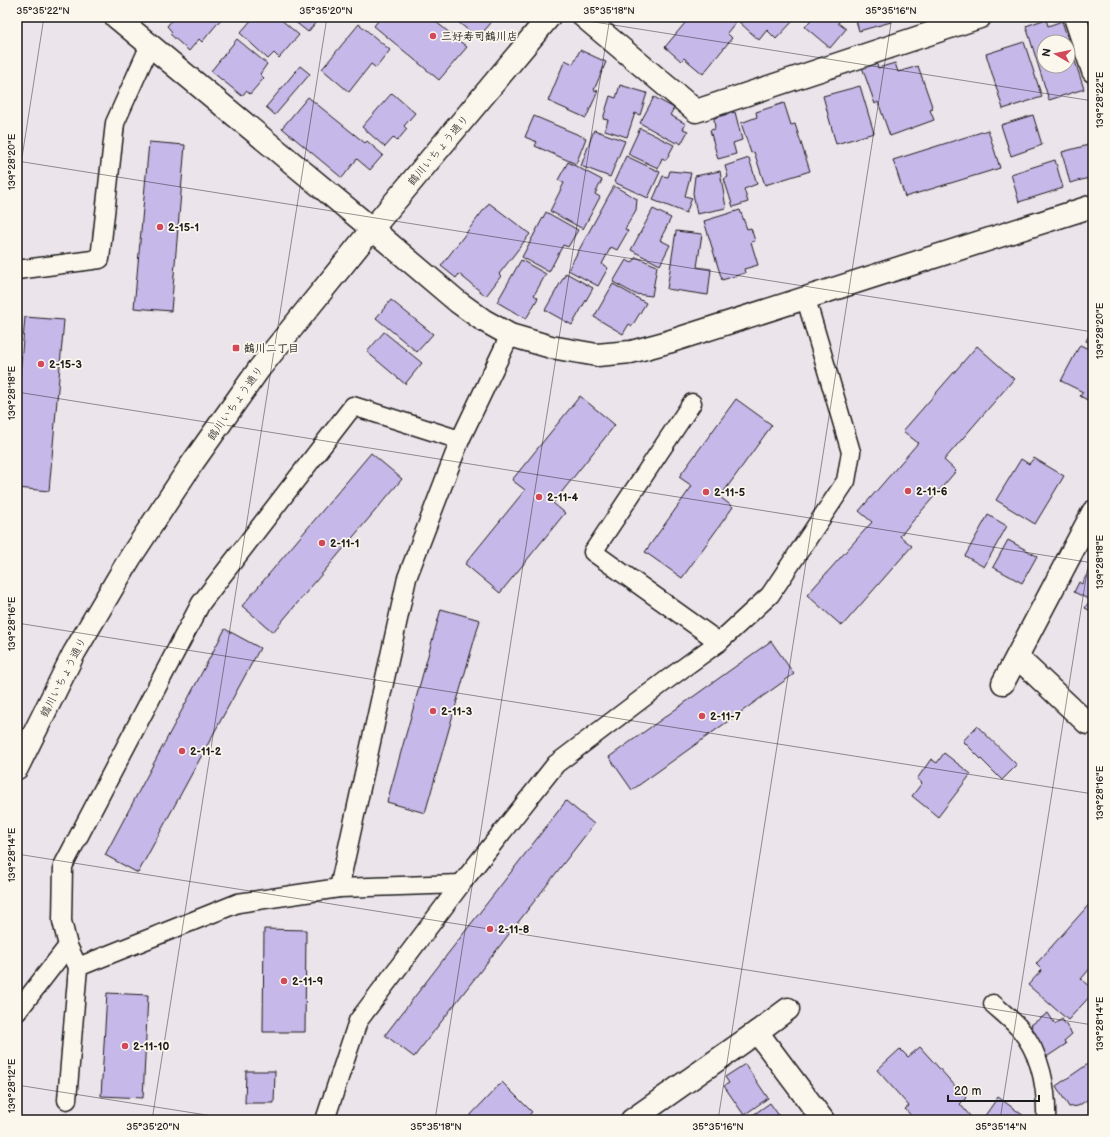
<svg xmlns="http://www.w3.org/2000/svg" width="1110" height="1137" font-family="'Balsamiq Sans','Klee One',sans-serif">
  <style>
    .building { fill: #c6b8e9; stroke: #1c1c1c; fill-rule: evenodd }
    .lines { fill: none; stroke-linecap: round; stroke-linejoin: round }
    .service-casing { stroke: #1c1c1c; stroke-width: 21 }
    .minor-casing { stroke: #1c1c1c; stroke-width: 25 }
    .tertiary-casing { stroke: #1c1c1c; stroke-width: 25 }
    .service { stroke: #fbf7ec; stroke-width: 18 }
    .minor { stroke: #fbf7ec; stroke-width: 22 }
    .tertiary { stroke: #fbf7ec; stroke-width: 22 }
    .ticks { fill: none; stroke: #1c1c1c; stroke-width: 1; stroke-opacity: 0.45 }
    .poi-dot { fill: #d1495b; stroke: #fbf7ec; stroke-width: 1.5 }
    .labels { text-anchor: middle; stroke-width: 3.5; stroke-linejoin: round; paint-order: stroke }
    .poi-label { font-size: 11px; font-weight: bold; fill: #1c1c1c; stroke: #fbf7ec; text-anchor: start }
    .street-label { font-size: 11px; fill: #1c1c1c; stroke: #fbf7ec }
    .neatline { fill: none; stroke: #1c1c1c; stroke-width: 1.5 }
    .ticks-label { font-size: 10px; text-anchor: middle; fill: #1c1c1c }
  </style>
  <rect width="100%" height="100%" fill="#ebe4eb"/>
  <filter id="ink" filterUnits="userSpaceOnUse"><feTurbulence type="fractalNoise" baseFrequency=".025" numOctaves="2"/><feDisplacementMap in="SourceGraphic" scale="8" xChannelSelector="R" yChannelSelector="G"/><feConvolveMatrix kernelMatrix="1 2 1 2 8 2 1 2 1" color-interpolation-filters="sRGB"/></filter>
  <g filter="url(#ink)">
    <g class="building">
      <path d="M175,17h46l1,1 -20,24 -3,-3 -10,12 -19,-17 2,-2 -5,-6z"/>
      <path d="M254,17h24l21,18 -20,23 -5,-5 -6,6 -28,-26z"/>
      <path d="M289,17h31l-12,15z"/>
      <path d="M381,17h49l37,30 -28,33 -65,-54z"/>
      <path d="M454,17h42l-18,21 -25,-20z"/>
      <path d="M657,17h9l-4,4z"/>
      <path d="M690,17h38l7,6 -8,10 5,5 -29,36 -19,-16 -3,3 -16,-14z"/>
      <path d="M742,17h49l3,3 -18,19 -9,-9 -8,10 -21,-19z"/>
      <path d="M813,17h30l-5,6 8,6 -16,19 -25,-21z"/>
      <path d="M855,17h35l1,5 -32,9z"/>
      <path d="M1046,19l2,7 14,-5 22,68 -35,11 -23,-74zM1044,42h24v24h-24z"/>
      <path d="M359,24l31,26 -14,18 -5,-4 -22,28 -27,-23z"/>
      <path d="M237,39l30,25 -7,10 4,4 -14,16 -4,-3 -4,5 -31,-25z"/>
      <path d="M1024,42l18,55 -39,12 -17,-55z"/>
      <path d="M580,50l26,12 -12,28 4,1 -12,27 -38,-17 17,-41 8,4z"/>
      <path d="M876,62l2,6 17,-5 3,9 20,-6 15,43 -3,1 4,10 -44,16 -12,-34 -3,2 -13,-37z"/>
      <path d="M300,66l10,8 -35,41 -9,-8z"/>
      <path d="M620,85l27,8 -7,22 -5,-2 -8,24 -22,-7 3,-10 -5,-1 7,-23 6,2z"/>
      <path d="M860,86l14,47 -38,11 -13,-48z"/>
      <path d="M392,93l23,20 -11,13 3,3 -10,12 -3,-4 -9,10 -23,-20z"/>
      <path d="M308,97l57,46 2,-2 16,14 -13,15 -13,-11 -15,19 -60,-50z"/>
      <path d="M654,97l20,11 -4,7 16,9 -3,5 5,2 -7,13 -4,-3 -1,2 -36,-20z"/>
      <path d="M784,103l7,22 4,-1 15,47 -45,14 -11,-33 -3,1 -10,-30 16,-6 -1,-5z"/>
      <path d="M735,112l7,28 -9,3 3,11 -18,5 -8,-29 5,-1 -1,-11z"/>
      <path d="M1033,115l9,30 -31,11 -10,-31z"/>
      <path d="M534,116l52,22 -10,26 -41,-18 2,-4 -12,-5z"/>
      <path d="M640,128l34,17 -8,15 -4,-2 -4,10 -30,-14z"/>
      <path d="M594,130l31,11 -15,36 -29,-11z"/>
      <path d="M988,130l12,38 -95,29 -12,-37z"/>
      <path d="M149,142l36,3 -14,166 -37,-3z"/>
      <path d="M1092,144l1,33 -23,6 -8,-31z"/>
      <path d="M17,148h3l-3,36z"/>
      <path d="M626,156l34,16 -12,26 -34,-16z"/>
      <path d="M749,158l8,26 -13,5 4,13 -15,5 -9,-28 4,-2 -3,-11z"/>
      <path d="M1055,160l8,28 -44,14 -8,-28z"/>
      <path d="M568,162l34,18 -7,14 5,3 -17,32 -33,-18 14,-28 -6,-3z"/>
      <path d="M670,171l21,2 -6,23 7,2 -6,15 -33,-13 10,-24 5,1z"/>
      <path d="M720,171l6,37 -29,6 -4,-21 2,-17z"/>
      <path d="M614,186l23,13 -1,11 -11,19 3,2 -11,19 -6,-3 -9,17 6,4 -10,18 -30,-16z"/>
      <path d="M489,203l41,31 -31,40 2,2 -15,20 -27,-22 -3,4 -15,-12z"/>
      <path d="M653,209l18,9 -11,22 10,5 -10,20 -29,-15z"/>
      <path d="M740,210l7,19 4,-1 4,13 -4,1 7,23 -14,4 1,4 -23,7 -18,-59z"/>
      <path d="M546,212l32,18 -10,17 -5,-2 -14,27 -27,-15z"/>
      <path d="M676,231l26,3 -5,33 14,2 -3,26 -41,-6z"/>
      <path d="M636,257l21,9 -5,30 -17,-2 -22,-12 13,-22 6,3z"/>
      <path d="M521,260l25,14 -12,21 4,3 -12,21 -29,-17z"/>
      <path d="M566,273l27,15 -21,37 -27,-15z"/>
      <path d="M613,284l33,19 -14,23 -3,-2 -6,10 -29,-17z"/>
      <path d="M391,300l42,34 -16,18 -41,-34z"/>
      <path d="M25,317l39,3 -15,171 -32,-3v-80z"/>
      <path d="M1093,328v17l-7,-4z"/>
      <path d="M384,332l38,31 -17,21 -38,-32z"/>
      <path d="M1080,345l13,6v52l-13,-7 3,-4 -22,-11z"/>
      <path d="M977,346l37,33 -70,81 12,11 -56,65 12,10 -70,80 -35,-31 65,-73 -13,-11 59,-68 -15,-12z"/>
      <path d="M580,396l35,29 -62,78 12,10 -65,80 -35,-29 60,-74 -13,-10z"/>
      <path d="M736,399l36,26 -52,72 13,10 -51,71 -37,-26 47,-66 -13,-9z"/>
      <path d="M371,453l31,26 -129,153 -31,-26z"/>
      <path d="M1034,458l30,18 -29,48 -39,-24 25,-41 8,5z"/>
      <path d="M988,515l19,11 -23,41 -19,-11z"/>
      <path d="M1008,540l29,16 -15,27 -29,-16z"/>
      <path d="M1093,555v11l-5,-2z"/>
      <path d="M1089,570l4,2v40l-8,-4 5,-8 -16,-8 5,-10 3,2z"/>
      <path d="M441,609l39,11 -55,193 -38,-11z"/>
      <path d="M225,629l35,19 -122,225 -33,-18z"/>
      <path d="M771,641l23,33 -162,116 -23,-33z"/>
      <path d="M977,726l40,39 -15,15 -39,-39z"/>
      <path d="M944,753l27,21 -33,43 -26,-21 10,-13 -5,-4 14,-20 6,4z"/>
      <path d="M566,801l28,23 -180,233 -29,-22z"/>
      <path d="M1093,900v65l-12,14 12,11v3l-25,27 -40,-35 14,-15 -6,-6z"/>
      <path d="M264,929l42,1 -1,102h-42z"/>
      <path d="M107,993l41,2 -5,103 -42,-2z"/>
      <path d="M1048,1013l7,11 7,-5 10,15 -8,7 2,3 -21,14 -14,-25 3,-2 -3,-6z"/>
      <path d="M920,1047l46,51 -6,6 10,12 -4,4h-51l-10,-11 4,-3 -32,-36 23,-21 8,8z"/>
      <path d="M1091,1062l2,3v31l-15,10 -9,1 -13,-21z"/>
      <path d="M745,1064l23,34 -24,17 -20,-29 5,-3 -4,-6z"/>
      <path d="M246,1071h29l-1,32h-29z"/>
      <path d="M502,1082l30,30 -8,8h-58z"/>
      <path d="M998,1097l26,19 -3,4h-39z"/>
      <path d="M770,1103l12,17h-36z"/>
    </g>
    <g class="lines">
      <g class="service-casing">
        <g id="service">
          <path d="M17,270l83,-11 15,-136 35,-78"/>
          <path d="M692,403l-99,149 126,90"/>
          <path d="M339,888l68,-310 53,-138 50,-105"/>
          <path d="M78,967l160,-64 101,-15 122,-4"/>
          <path d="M993,1004c9,8 19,16 27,25 21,25 27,60 26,91"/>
          <path d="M17,1012l51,-66"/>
          <path d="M67,1100l11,-133 -10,-21 -6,-25 1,-55 138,-263 152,-197 107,34"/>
          <path d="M325,1120l33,-99 103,-137 95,-120 112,-85 51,-37 51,-47 76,-114 5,-29 -45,-153"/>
        </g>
      </g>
      <g class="minor-casing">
        <g id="minor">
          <path d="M116,17l256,212 86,73 25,18 27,15 41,12 46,8 34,-3 37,-10 425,-136"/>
          <path d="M584,17l112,94 284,-94"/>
          <path d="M1075,17l18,54"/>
          <path d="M1017,657l70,66"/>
          <path d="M1003,683l90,-171"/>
          <path d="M757,1032l31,-23"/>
          <path d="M632,1120l125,-88 66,88"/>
        </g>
      </g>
      <g class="tertiary-casing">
        <path id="tertiary" d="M17,768l57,-115 56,-95 61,-93 68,-96 113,-140 177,-212"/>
      </g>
      <use href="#service" class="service"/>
      <use href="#minor" class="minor"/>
      <use href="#tertiary" class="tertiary"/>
    </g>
  </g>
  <path class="ticks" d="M563,17l530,84M17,161l1076,171M17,189l27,-172M17,392l1076,171M17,623l1076,171M17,854l1076,171M17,1085l221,35M152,1120l175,-1103M435,1120l175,-1103M718,1120l174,-1103M1000,1120l93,-586"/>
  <g class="poi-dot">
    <circle cx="433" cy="36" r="4"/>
    <circle cx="160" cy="227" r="4"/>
    <rect x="232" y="344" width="8" height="8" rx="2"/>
    <circle cx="41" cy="364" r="4"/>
    <circle cx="908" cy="491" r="4"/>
    <circle cx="706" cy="492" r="4"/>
    <circle cx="539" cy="497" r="4"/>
    <circle cx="322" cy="543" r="4"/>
    <circle cx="433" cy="711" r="4"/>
    <circle cx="702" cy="716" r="4"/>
    <circle cx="182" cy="751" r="4"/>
    <circle cx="490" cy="929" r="4"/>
    <circle cx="284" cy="981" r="4"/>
    <circle cx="125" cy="1046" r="4"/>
  </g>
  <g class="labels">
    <g class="poi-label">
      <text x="441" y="40">三好寿司鶴川店</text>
      <text x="168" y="231">2-15-1</text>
      <text x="244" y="352">鶴川二丁目</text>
      <text x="49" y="368">2-15-3</text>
      <text x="916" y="495">2-11-6</text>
      <text x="714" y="496">2-11-5</text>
      <text x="547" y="501">2-11-4</text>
      <text x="330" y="547">2-11-1</text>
      <text x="441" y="715">2-11-3</text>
      <text x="710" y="720">2-11-7</text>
      <text x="190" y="755">2-11-2</text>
      <text x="498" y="933">2-11-8</text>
      <text x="292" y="985">2-11-9</text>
      <text x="133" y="1050">2-11-10</text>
    </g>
    <g class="street-label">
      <text transform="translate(438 150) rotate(-50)" y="4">鶴川いちょう通り</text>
      <text transform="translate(235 403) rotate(-55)" y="4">鶴川いちょう通り</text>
      <text transform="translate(63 677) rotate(-63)" y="4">鶴川いちょう通り</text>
    </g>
  </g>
  <rect width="1110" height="1137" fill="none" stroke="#fbf7ec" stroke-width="44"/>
  <g transform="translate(1056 54) rotate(279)"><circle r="19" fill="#fbf7ec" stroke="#a29f99"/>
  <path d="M0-3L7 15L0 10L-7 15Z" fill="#d1495b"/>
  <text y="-6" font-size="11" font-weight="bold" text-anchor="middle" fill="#1c1c1c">N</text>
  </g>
  <path d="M948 1095v6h91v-6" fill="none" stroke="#1c1c1c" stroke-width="2"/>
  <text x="954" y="1095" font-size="12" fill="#1c1c1c" stroke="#fbf7ec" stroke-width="3" paint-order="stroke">20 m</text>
  <rect x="22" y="22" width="1066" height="1093" class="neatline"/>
  <g class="ticks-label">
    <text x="43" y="14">35°35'22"N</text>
    <text x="326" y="14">35°35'20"N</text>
    <text x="609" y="14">35°35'18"N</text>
    <text x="891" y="14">35°35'16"N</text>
    <text transform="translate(1099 100) rotate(-90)" y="4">139°28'22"E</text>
    <text transform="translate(11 162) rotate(-90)" y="4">139°28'20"E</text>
    <text transform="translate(1099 331) rotate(-90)" y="4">139°28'20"E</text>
    <text transform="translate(11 393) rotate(-90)" y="4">139°28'18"E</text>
    <text transform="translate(1099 562) rotate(-90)" y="4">139°28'18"E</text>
    <text transform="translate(11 624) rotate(-90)" y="4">139°28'16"E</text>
    <text transform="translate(1099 793) rotate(-90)" y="4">139°28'16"E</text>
    <text transform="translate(11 855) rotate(-90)" y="4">139°28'14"E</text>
    <text transform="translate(1099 1024) rotate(-90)" y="4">139°28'14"E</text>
    <text transform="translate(11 1086) rotate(-90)" y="4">139°28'12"E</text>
    <text x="153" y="1130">35°35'20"N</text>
    <text x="436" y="1130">35°35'18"N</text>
    <text x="718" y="1130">35°35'16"N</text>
    <text x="1001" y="1130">35°35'14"N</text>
  </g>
</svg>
